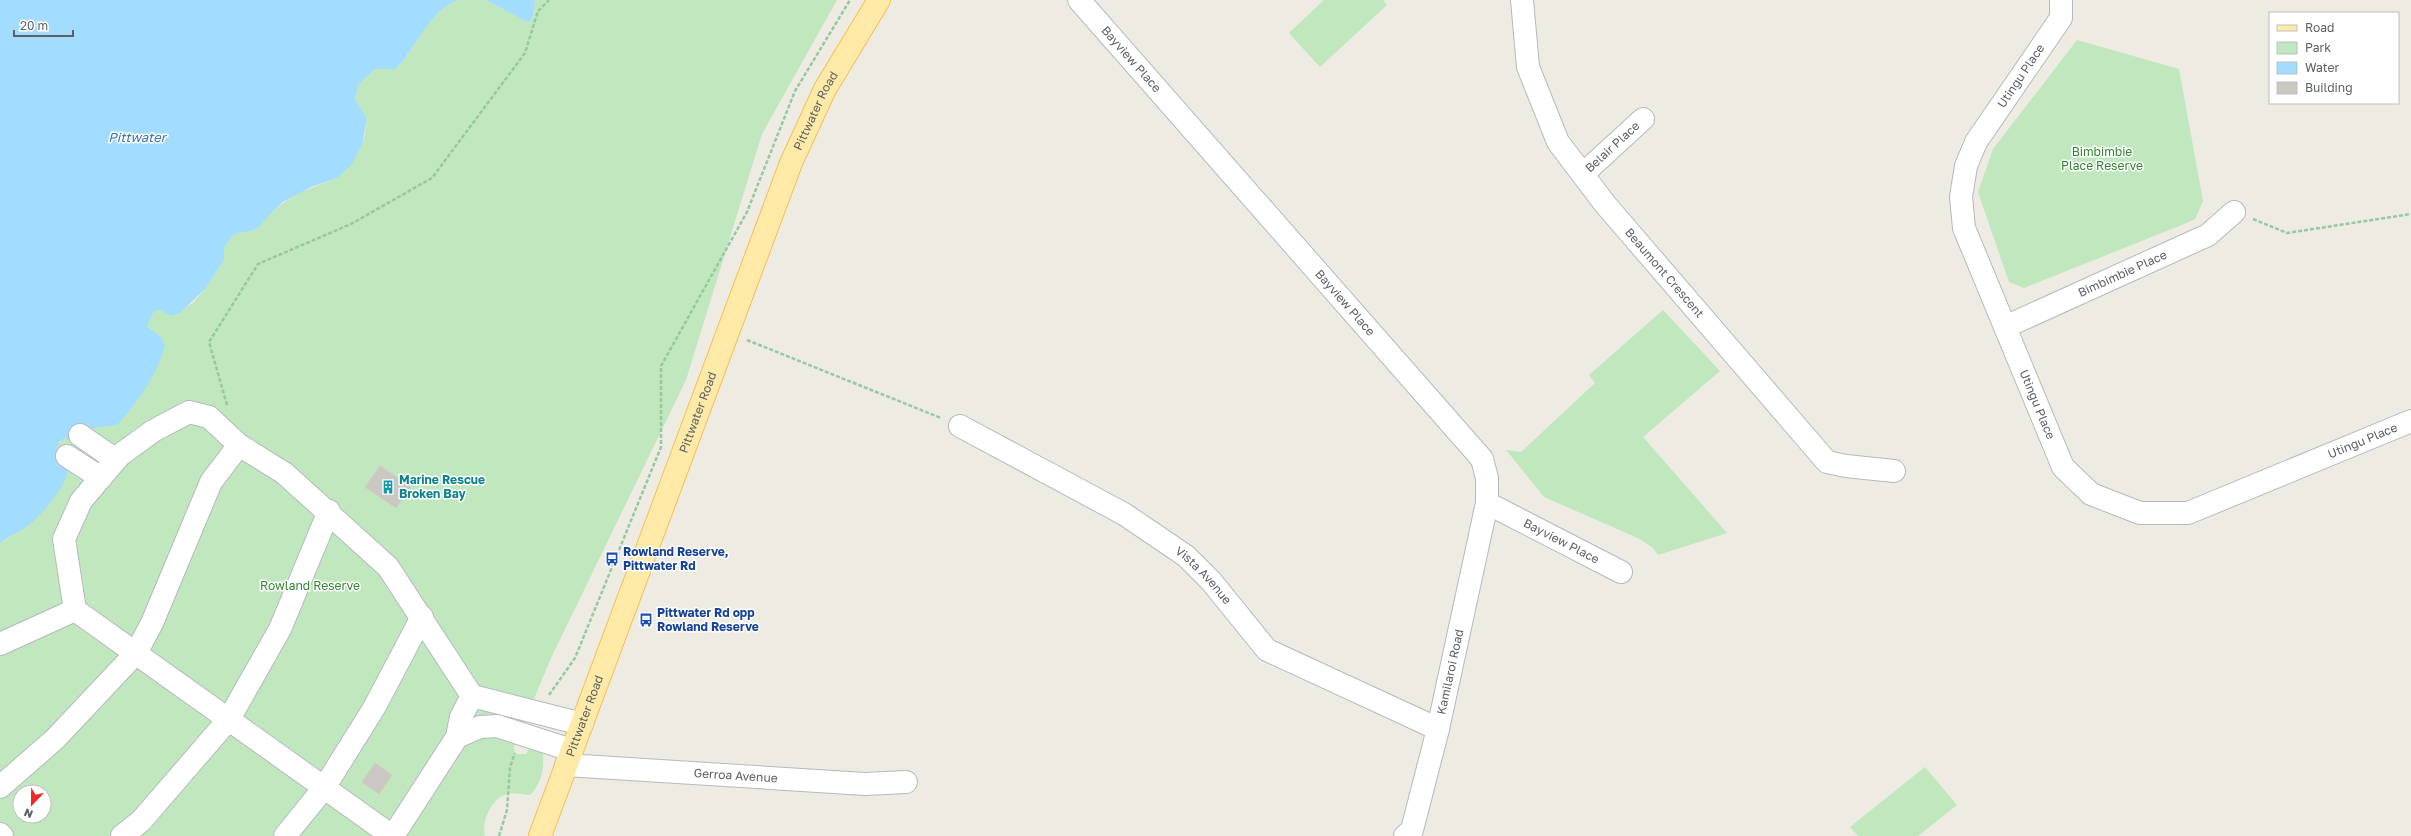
<svg xmlns="http://www.w3.org/2000/svg" width="2411" height="836" font-family="'Golos Text',sans-serif">
  <style>
    .green { fill: #c0e7be; fill-rule: evenodd }
    .water { fill: #a2dcff }
    .building { fill: #cbc7c2; stroke: #d3ccc1 }
    .lines { fill: none; stroke-linecap: round; stroke-linejoin: round }
    .minor-casing { stroke: #b5b9be; stroke-width: 24 }
    .major-casing { stroke: #f7bf53; stroke-width: 24 }
    .path { stroke: #96c9a2; stroke-width: 2.5; stroke-dasharray: 4 2; stroke-linecap: butt }
    .minor { stroke: #fff; stroke-width: 22 }
    .major { stroke: #ffeba7; stroke-width: 22 }
    .labels { text-anchor: middle; stroke-width: 3; stroke-linejoin: round; paint-order: stroke }
    .street-label { font-size: 12px; fill: #5b6064; stroke: #fff }
    .park-label { font-size: 12px; fill: #328531; stroke: #fff }
    .culture-label { font-size: 12px; font-weight: bold; fill: #0d838f; stroke: #fff; text-anchor: start }
    .transit-label { font-size: 12px; font-weight: bold; fill: #164399; stroke: #fff; text-anchor: start }
    .water-label { font-size: 13px; font-style: italic; fill: #3878ad; stroke: #fff }
  </style>
  <rect width="100%" height="100%" fill="#eeebe3"/>
  <g class="green">
    <path d="M459,0h27l43,23 4,-7 2,-16h302l-75,134 -76,246 -135,278 -37,89 1,7h11l6,-11 10,5c3,17 1,34 -12,47 -7,0 -16,-3 -23,-1 -15,3 -26,28 -22,42h-485v-293l28,-17 32,-70 -3,-8 2,-6 6,-4 15,11 14,-21 23,-3 43,-89 -13,-10 7,-14 5,-2 12,6 22,-13 11,-13 20,-30v-12l7,-11 6,-4 15,-2 7,-4 12,-15 25,-18 41,-16 25,-33 3,-11 2,-15 -12,-20 4,-15 16,-15h21c20,-21 35,-61 63,-69zM20,792h24v24h-24z"/>
    <path d="M1324,0h59l4,5 -67,62 -31,-34z"/>
    <path d="M2077,40l102,29 24,132 -8,18 -11,5 -160,64 -15,-6 -31,-90 15,-43z"/>
    <path d="M1663,310l57,61 -77,66 84,96 -69,22 -5,-7 -13,-9 -96,-42 -38,-47 15,2 74,-69 -6,-8z"/>
    <path d="M1925,767l32,38 -39,31h-60l-8,-9z"/>
  </g>
  <g class="water">
    <path d="M0,0h459c-28,8 -43,48 -63,69h-21l-16,15 -4,15 12,20 -5,26 -11,20 -14,13 -26,9 -28,15 -11,10 -13,15 -7,4 -15,2 -6,4 -7,11v12l-20,30 -24,23 -9,3 -12,-6 -5,2 -7,14 13,10 5,10c-9,31 -27,56 -48,79l-23,3 -14,21 -15,-11 -6,4 -2,6c3,9 10,13 10,22 1,16 -27,46 -38,55 -9,7 -20,11 -29,18z"/>
    <path d="M486,0h49l-2,16 -4,7z"/>
  </g>
  <g class="building">
    <path d="M380,466l31,21 -15,21 -31,-21z"/>
    <path d="M375,763l17,12 -13,19 -17,-12z"/>
  </g>
  <g class="lines">
    <g class="minor-casing">
      <g id="minor">
        <path id="s1" d="M1079,0l403,459 5,19v25l134,69"/>
        <path id="s2" d="M1522,0l6,67 30,75 47,62 222,258 19,4 48,5"/>
        <path id="s3" d="M2061,0v18l-85,124 -10,24 -5,31 3,31 99,239 28,27 49,19h48l223,-92"/>
        <path id="s4" d="M1583,174l60,-55"/>
        <path id="s5" d="M2005,327l203,-92 26,-23"/>
        <path id="s6" d="M960,426l164,88 62,42 25,25 56,69 171,79"/>
        <path d="M80,435l36,25"/>
        <path d="M67,456l34,22"/>
        <path d="M75,610l-11,-71 17,-38 39,-46 33,-24 36,-19 20,5 30,28"/>
        <path d="M0,644l75,-34 317,226"/>
        <path d="M457,737l23,-10 17,-1 74,24"/>
        <path id="s7" d="M566,765l299,19 41,-2"/>
        <path d="M0,787l55,-48 81,-86 16,-30 59,-141 28,-37 45,28 104,94 84,129 110,28"/>
        <path d="M0,834l2,2"/>
        <path d="M122,836l19,-15 88,-102 51,-90 49,-118"/>
        <path d="M285,836l39,-48 50,-80 48,-91"/>
        <path d="M393,836l64,-99 4,-20 11,-21"/>
        <path id="s8" d="M1405,836l7,-6 26,-101 49,-226"/>
      </g>
    </g>
    <g class="major-casing">
      <g id="major">
        <path id="s9" d="M540,836l251,-673 34,-74 54,-89"/>
      </g>
    </g>
    <g class="path">
      <path d="M2253,219l34,14 124,-19"/>
      <path d="M747,340l194,78"/>
      <path d="M227,405l-18,-63 49,-78 93,-40 81,-46 93,-125 13,-42 11,-11"/>
      <path d="M549,695l26,-37 86,-211v-81l86,-154 48,-121 55,-91"/>
      <path d="M499,836l8,-26 3,-43 5,-14"/>
    </g>
    <use href="#minor" class="minor"/>
    <use href="#major" class="major"/>
  </g>
  <defs>
    <g id="building-bare" transform="scale(1.08)"><path d="M-4-6H4V6H1V3H-1V6H-4ZM-2.5-4.3h1.7v1.8h-1.7ZM.8-4.3h1.7v1.8H.8ZM-2.5-1h1.7V.8h-1.7ZM.8-1h1.7V.8H.8Z" fill="#0f9aa8" stroke="#fff" stroke-width="2.5" paint-order="stroke"/></g>
    <g id="bus-bare" transform="scale(1.08)"><path d="M-5-6H5V4H4V6H2V4H-2V6H-4V4H-5ZM-3.5-4V0h7V-4ZM-3.5 1.2v1.5H-2V1.2ZM2 1.2v1.5H3.5V1.2Z" fill="#1a4fb4" stroke="#fff" stroke-width="2.5" paint-order="stroke"/></g>
  </defs>
  <g fill-rule="evenodd">
    <use href="#building-bare" x="388" y="487"/>
    <use href="#bus-bare" x="612" y="559"/>
    <use href="#bus-bare" x="646" y="620"/>
  </g>
  <g class="labels">
    <g class="street-label">
      <text dy="4" stroke="none"><textPath href="#s1" startOffset="79">Bayview Place</textPath></text>
      <text transform="translate(2021 76) rotate(-56)" y="4">Utingu Place</text>
      <text dy="4" stroke="none"><textPath href="#s9" startOffset="776">Pittwater Road</textPath></text>
      <text dy="4" stroke="none"><textPath href="#s4" startOffset="40">Belair Place</textPath></text>
      <text dy="4" stroke="none"><textPath href="#s2" startOffset="317">Beaumont Crescent</textPath></text>
      <text dy="4" stroke="none"><textPath href="#s5" startOffset="129">Bimbimbie Place</textPath></text>
      <text dy="4" stroke="none"><textPath href="#s1" startOffset="403">Bayview Place</textPath></text>
      <text dy="4" stroke="none"><textPath href="#s3" startOffset="448">Utingu Place</textPath></text>
      <text dy="4" stroke="none"><textPath href="#s9" startOffset="452">Pittwater Road</textPath></text>
      <text dy="4" stroke="none"><textPath href="#s3" startOffset="844">Utingu Place</textPath></text>
      <text dy="4" stroke="none"><textPath href="#s1" startOffset="739">Bayview Place</textPath></text>
      <text dy="4" stroke="none"><textPath href="#s6" startOffset="287">Vista Avenue</textPath></text>
      <text dy="4" stroke="none"><textPath href="#s8" startOffset="172">Kamilaroi Road</textPath></text>
      <text dy="4" stroke="none"><textPath href="#s9" startOffset="128">Pittwater Road</textPath></text>
      <text dy="4" stroke="none"><textPath href="#s7" startOffset="170">Gerroa Avenue</textPath></text>
    </g>
    <g class="park-label">
      <text x="2102" y="156">Bimbimbie<tspan x="2102" dy="14">Place Reserve</tspan></text>
      <text x="310" y="590">Rowland Reserve</text>
    </g>
    <g class="culture-label">
      <text x="399" y="484">Marine Rescue<tspan x="399" dy="14">Broken Bay</tspan></text>
    </g>
    <g class="transit-label">
      <text x="623" y="556">Rowland Reserve,<tspan x="623" dy="14">Pittwater Rd</tspan></text>
      <text x="657" y="617">Pittwater Rd opp<tspan x="657" dy="14">Rowland Reserve</tspan></text>
    </g>
    <g class="water-label">
      <text x="137" y="142">Pittwater</text>
    </g>
  </g>
  <rect x="2269" y="12" width="130" height="92" fill="#ffffff" stroke="#bdbfc1"/>
  <rect x="2277" y="25" width="20" height="6" fill="#ffeba7" stroke="#bdbfc1"/>
  <text x="2305" y="32" font-size="12" fill="#5b6064">Road</text>
  <rect x="2277" y="42" width="20" height="12" fill="#c0e7be" stroke="#bdbfc1"/>
  <text x="2305" y="52" font-size="12" fill="#5b6064">Park</text>
  <rect x="2277" y="62" width="20" height="12" fill="#a2dcff" stroke="#bdbfc1"/>
  <text x="2305" y="72" font-size="12" fill="#5b6064">Water</text>
  <rect x="2277" y="82" width="20" height="12" fill="#cbc7c2" stroke="#bdbfc1"/>
  <text x="2305" y="92" font-size="12" fill="#5b6064">Building</text>
  <g transform="translate(32 804) rotate(202)"><circle r="19" fill="#ffffff" stroke="#bdbfc1"/>
  <path d="M0-3L7 15L0 10L-7 15Z" fill="#f02926"/>
  <text y="-6" font-size="11" font-weight="bold" text-anchor="middle" fill="#5b6064">N</text>
  </g>
  <path d="M14 30v6h59v-6" fill="none" stroke="#5b6064" stroke-width="2"/>
  <text x="20" y="30" font-size="12" fill="#5b6064" stroke="#ffffff" stroke-width="3" paint-order="stroke">20 m</text>
</svg>
